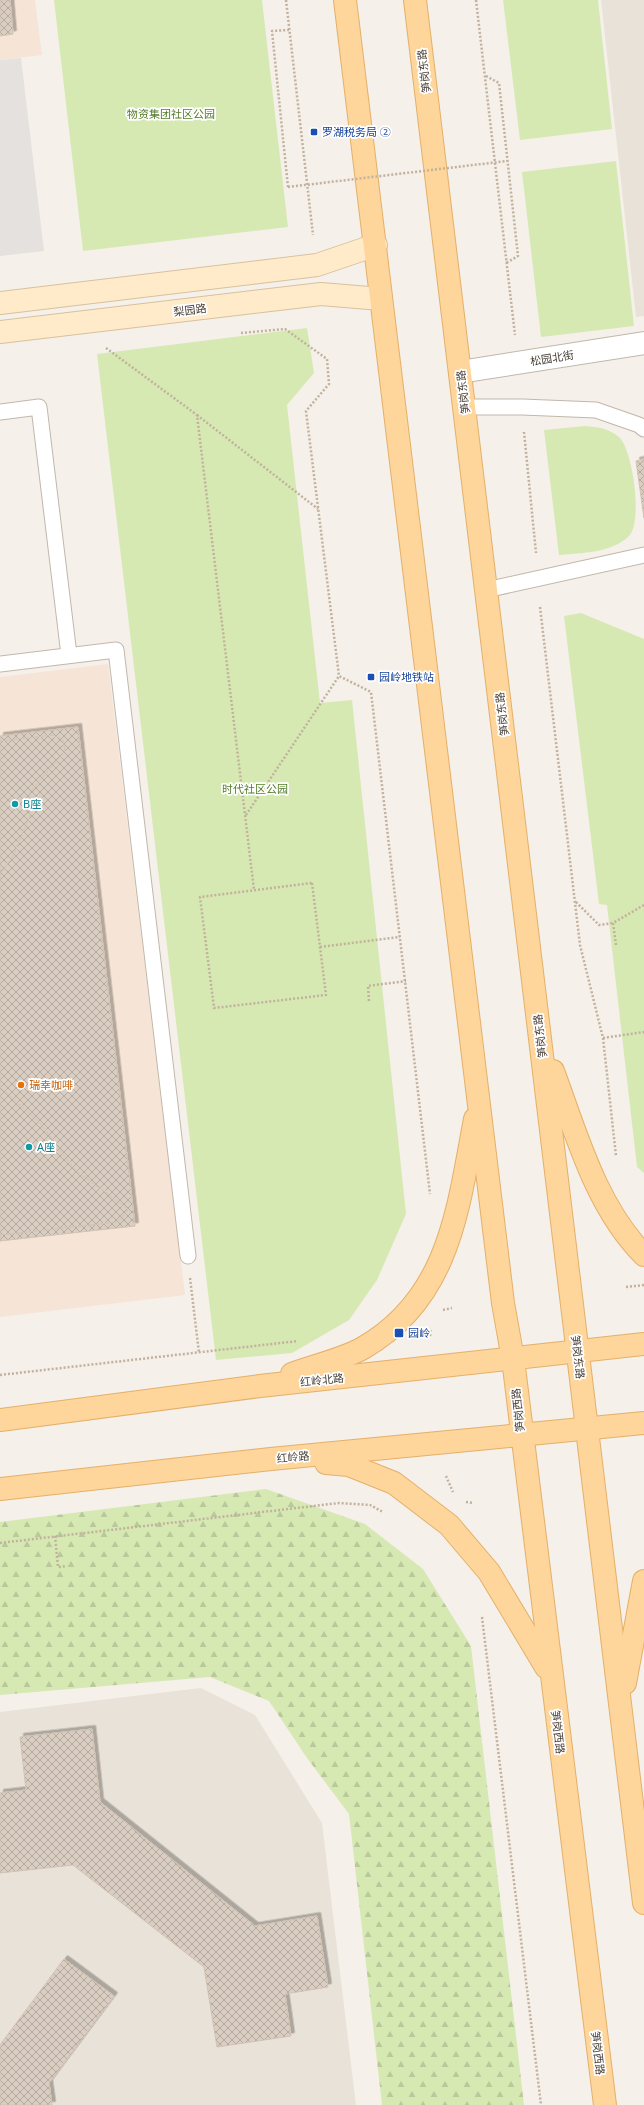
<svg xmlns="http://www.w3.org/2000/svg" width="644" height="2105" font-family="'Noto Sans','Noto Sans SC',sans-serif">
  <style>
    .residential { fill: #e9e2d8 }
    .commercial { fill: #f6e5d6 }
    .green { fill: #d7e9b3 }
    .forest { fill: url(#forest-firs) }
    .parking { fill: #e4e1de }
    .building { fill: url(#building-cross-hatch); stroke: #d2c2b2; filter: url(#shadow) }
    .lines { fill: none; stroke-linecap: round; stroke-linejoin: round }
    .lane-casing { stroke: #c1b7ac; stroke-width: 17 }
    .street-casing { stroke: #c1b7ac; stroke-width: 24 }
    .secondary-casing { stroke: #d8c19c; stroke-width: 24 }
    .primary-casing { stroke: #e4b069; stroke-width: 24 }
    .path { stroke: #c2b19d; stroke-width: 2.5; stroke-dasharray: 2 2; stroke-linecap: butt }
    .lane { stroke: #fff; stroke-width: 15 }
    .street { stroke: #fff; stroke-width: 22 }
    .secondary { stroke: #ffebca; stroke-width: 22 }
    .primary { stroke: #fed59a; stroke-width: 22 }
    .path-bridge { stroke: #c2b19d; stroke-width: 2.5; stroke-dasharray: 2 2; stroke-linecap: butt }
    .transit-dot { fill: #1a4fb4; stroke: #fff; stroke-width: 1.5 }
    .culture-dot { fill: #0f9aa8; stroke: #fff; stroke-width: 1.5 }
    .food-dot { fill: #e8710a; stroke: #fff; stroke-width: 1.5 }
    .labels { text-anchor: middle; stroke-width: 3.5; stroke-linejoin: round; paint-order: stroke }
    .street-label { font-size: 11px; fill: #494038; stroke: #fff }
    .park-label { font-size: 11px; fill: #537c2a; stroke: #fff }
    .transit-label { font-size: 11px; fill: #164399; stroke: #fff; text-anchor: start }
    .culture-label { font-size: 11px; fill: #0d838f; stroke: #fff; text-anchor: start }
    .food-label { font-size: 11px; fill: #c56008; stroke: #fff; text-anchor: start }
  </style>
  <defs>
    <pattern id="forest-firs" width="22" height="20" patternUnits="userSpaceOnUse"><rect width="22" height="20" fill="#d7e9b3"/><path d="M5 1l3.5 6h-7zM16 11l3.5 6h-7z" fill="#bac99b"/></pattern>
    <pattern id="building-cross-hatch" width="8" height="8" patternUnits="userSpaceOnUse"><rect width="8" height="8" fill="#dacec2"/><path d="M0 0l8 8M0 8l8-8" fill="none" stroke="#b3a99f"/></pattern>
    <filter id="shadow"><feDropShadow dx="3.5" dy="-3.5" stdDeviation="0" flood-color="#0004"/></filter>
  </defs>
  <rect width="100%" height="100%" fill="#f5f0ea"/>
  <g class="residential">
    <path d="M601,0h43v316l-8,1z"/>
    <path d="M201,1688l54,27 67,108 34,282h-356v-393z"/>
  </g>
  <g class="commercial">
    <path d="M0,0h35l7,55 -42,5z"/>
    <path d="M108,664l77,631 -185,22v-640z"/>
  </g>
  <g class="green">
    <path d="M54,0h208l26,227 -205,24z"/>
    <path d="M503,0h95l14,129 -92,11z"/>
    <path d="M616,161l18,165 -93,11 -19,-165z"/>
    <path d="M307,328l7,45 -27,32 33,298 32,-3 54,514 -29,66 -28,40 -57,33 -76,7 -119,-1006z"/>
    <path d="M585,426c13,1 23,2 34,11 14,13 24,85 10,99 -17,17 -48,17 -70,19l-15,-125z"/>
    <path d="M581,613l63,26v534l-7,-6 -30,-262 -8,-1 -35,-288z"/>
  </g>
  <path class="forest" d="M266,1489l99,35 58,45 48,77 53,459h-142l-33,-291 -42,-56 -38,-57 -59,-24 -210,18v-173z"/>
  <path class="parking" d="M21,58l23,193 -44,5v-196z"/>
  <g class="building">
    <path d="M0,0h10l3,34 -13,2z"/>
    <path d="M644,459v59l-8,-57z"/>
    <path d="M78,727l57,499 -135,15v-505z"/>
    <path d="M53,735l10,5 2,11 -35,41v24l-18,42 -12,16v-133z"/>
    <path d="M0,1087l40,36 35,47 53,39 -6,9 -5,4 -117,13z"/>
    <path d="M92,1729l8,73 155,124 62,-10 11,71 -43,7 6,42 -74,11 -13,-80 -131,-102 -73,8v-80l26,-3 -6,-53z"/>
    <path d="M64,1959l50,37 -65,87 3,22h-52v-60z"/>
  </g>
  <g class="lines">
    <g class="lane-casing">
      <g id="lane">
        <path d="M465,407h57l74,3 43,15 5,4"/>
        <path d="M0,412l39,-5 30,248"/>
        <path d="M486,590l158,-35"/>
        <path d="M0,664l116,-14 72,606"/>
      </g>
    </g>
    <g class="street-casing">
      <path id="street" d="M460,372l184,-29"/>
    </g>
    <g class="secondary-casing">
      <g id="secondary">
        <path d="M0,303l317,-38 59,-20"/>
        <path d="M0,332l321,-38 60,5"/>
      </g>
    </g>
    <g class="primary-casing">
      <g id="primary">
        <path d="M345,0l158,1303 10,56 92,746"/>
        <path d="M415,0l229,1903"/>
        <path d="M553,1071c23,62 43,136 91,184"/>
        <path d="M292,1374c21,-8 52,-15 71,-26 87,-50 95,-140 112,-229"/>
        <path d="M0,1420l260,-34 384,-42"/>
        <path d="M326,1463l23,2 45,18 55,42 40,47 57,95"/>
        <path d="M0,1489l271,-30 373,-36"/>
        <path d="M625,1683l19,-102"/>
      </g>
    </g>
    <g class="path">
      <path d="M286,0l27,235"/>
      <path d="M476,0l39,335"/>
      <path d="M486,76l13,7 19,173 -12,7"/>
      <path d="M288,187l-16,-156 17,-1"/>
      <path d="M241,333l44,-4 42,30 2,25 -23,27 33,265 32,16 59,502"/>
      <path d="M106,348l91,67 57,475"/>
      <path d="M197,415l121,94"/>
      <path d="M524,432l12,121"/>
      <path d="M540,607l40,338 23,93 13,118"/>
      <path d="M246,815l93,-139"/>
      <path d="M312,883l14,112 -112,13 -14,-111z"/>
      <path d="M576,902l23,23 14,-2"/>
      <path d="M616,945l-3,-22 31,-18"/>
      <path d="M320,947l80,-10"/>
      <path d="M369,1001l-1,-15 38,-5"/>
      <path d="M603,1038l41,-6"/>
      <path d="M190,1278l9,75"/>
      <path d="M626,1287l18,-2"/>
      <path d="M443,1310l9,-2"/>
      <path d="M430,1336l1,-8"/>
      <path d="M0,1375l298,-34"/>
      <path d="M446,1476l7,16"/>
      <path d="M466,1502l7,1"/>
      <path d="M55,1536l3,31 8,-1"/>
      <path d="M0,1543l339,-40 31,2 13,7"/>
      <path d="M482,1617l59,488"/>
    </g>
    <use href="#lane" class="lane"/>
    <use href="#street" class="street"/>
    <use href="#secondary" class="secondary"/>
    <use href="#primary" class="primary"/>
    <path class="path-bridge" d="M288,187l219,-26"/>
  </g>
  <g class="transit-dot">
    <rect x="310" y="128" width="8" height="8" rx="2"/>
    <rect x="367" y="673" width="8" height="8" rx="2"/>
    <rect x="394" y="1328" width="10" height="10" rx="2"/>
  </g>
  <g class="culture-dot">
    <circle cx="15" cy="804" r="4"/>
    <circle cx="29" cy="1147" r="4"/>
  </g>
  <circle class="food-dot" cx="21" cy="1085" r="4"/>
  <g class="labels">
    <g class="street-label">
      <text transform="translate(424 71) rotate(-97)" y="4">笋岗东路</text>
      <text transform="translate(190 310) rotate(-7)" y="4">梨园路</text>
      <text transform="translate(552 358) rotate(-9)" y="4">松园北街</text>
      <text transform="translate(463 392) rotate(-97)" y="4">笋岗东路</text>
      <text transform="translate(502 714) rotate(-97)" y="4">笋岗东路</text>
      <text transform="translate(540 1036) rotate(-97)" y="4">笋岗东路</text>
      <text transform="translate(578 1357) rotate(83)" y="4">笋岗东路</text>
      <text transform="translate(322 1380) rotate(-6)" y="4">红岭北路</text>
      <text transform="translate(518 1410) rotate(-96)" y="4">笋岗西路</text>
      <text transform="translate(293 1457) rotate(-5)" y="4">红岭路</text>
      <text transform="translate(558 1732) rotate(83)" y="4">笋岗西路</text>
      <text transform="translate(598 2053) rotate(83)" y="4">笋岗西路</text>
    </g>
    <g class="park-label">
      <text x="171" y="118">物资集团社区公园</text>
      <text x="255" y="793">时代社区公园</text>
    </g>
    <g class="transit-label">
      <text x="322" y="136">罗湖税务局 ②</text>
      <text x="379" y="681">园岭地铁站</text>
      <text x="408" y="1337">园岭</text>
    </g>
    <g class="culture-label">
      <text x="23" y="808">B座</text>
      <text x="37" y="1151">A座</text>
    </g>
    <g class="food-label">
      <text x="29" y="1089">瑞幸咖啡</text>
    </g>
  </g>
</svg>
